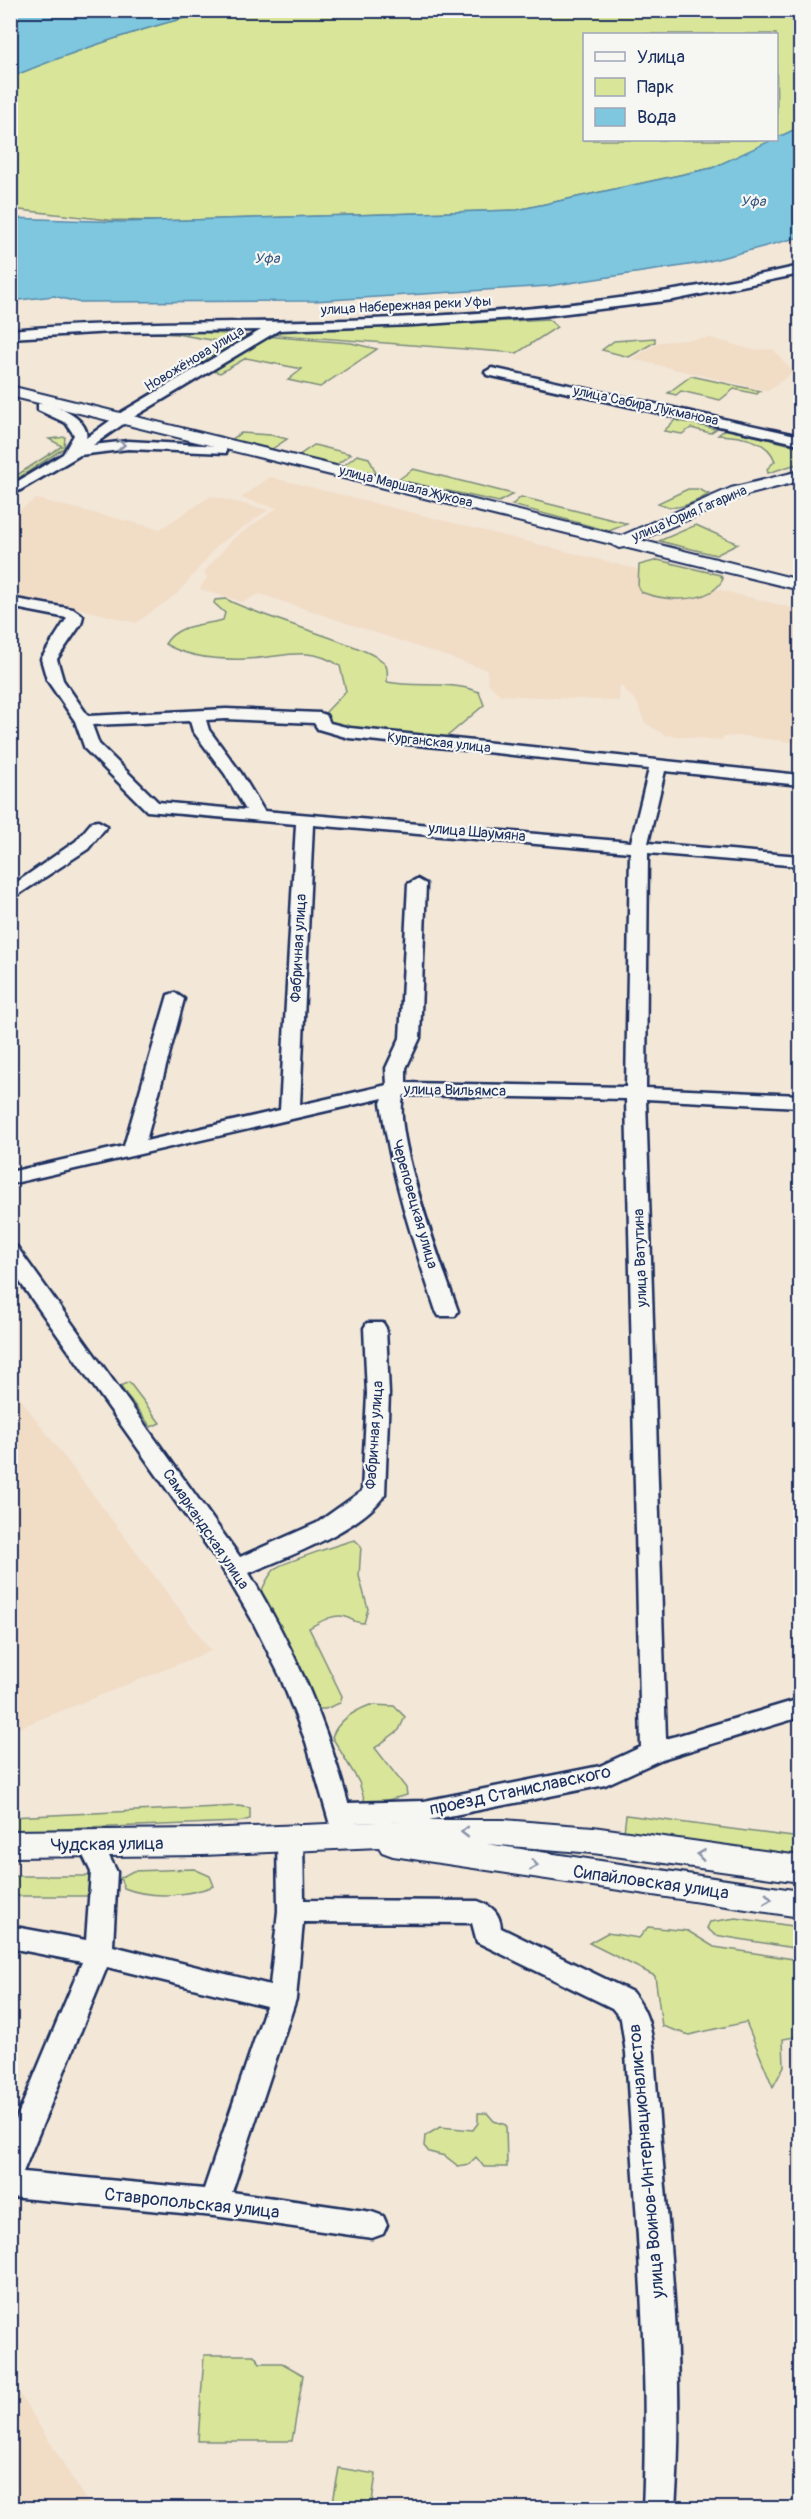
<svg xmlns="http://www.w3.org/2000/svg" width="811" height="2519" font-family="Pangolin,sans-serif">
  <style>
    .built { fill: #f1dcc6 }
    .green { fill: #d9e699; stroke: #7a8a7c; stroke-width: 1.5 }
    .water { fill: #7ec7df; stroke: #568aab; stroke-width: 1.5 }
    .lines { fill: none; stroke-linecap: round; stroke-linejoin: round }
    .minor-casing { stroke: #1b2f5e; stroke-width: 5 }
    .major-casing { stroke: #1b2f5e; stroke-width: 4 }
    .minor { fill: #f6f6f2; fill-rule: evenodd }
    .major { fill: #f6f6f2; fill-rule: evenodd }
    .oneway { stroke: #8892a8 }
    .labels { text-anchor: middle; stroke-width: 4.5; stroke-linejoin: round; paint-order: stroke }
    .far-water-label { font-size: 14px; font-style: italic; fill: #34557e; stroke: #f6f6f2 }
    .far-street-label { font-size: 14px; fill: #1b2f5e; stroke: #f6f6f2 }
    .street-label { font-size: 15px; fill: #1b2f5e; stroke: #f6f6f2 }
    .near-street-label { font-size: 18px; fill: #1b2f5e; stroke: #f6f6f2 }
  </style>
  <rect width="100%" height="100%" fill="#f3e7d8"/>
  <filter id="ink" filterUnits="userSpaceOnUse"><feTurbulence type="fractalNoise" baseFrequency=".0167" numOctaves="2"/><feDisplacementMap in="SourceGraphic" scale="12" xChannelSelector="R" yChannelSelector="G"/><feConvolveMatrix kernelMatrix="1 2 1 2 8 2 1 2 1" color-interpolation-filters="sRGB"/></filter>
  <g filter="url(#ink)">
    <g class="built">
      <path d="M711,338l42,12 20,-1 20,23 -25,19 -136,-32 28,-17z"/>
      <path d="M270,477l530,133v133l-56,-7 -21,1 -1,3 -57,-5 -20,-12 -8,-21 -17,-17 -1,16 -119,-6 -12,-12 -1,-13 -227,-76 -18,8 -42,-13 7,-12 -3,-5 29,-33 44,-31 -36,-10z"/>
      <path d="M211,496l57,14 -49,34 -41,49 -42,30 -90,-23 -9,5 -26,-5v-84l25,-17 124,30z"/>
      <path d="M10,1385l201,266 -200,80h-1z"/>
      <path d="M11,2380l78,125v3h-78z"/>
    </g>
    <g class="green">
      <path d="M213,11h587v116l-23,11 -1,-104h-192v106h190l-62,28 -195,42 -360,11 -48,-1 -98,-11 -1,-132c67,-27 133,-50 203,-66z"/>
      <path d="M548,319l9,8 -40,26 -250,-19 7,-4 94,-5 6,3z"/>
      <path d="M102,330l80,1 72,5 -114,70 -7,-2 96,-61 -53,-9z"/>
      <path d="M264,336l87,7 26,6 -57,38 -32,-7 14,-11 -56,-11 -26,15 -11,-3z"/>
      <path d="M655,338v4l-26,15 -27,-7 12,-9z"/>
      <path d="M691,376l69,15 -3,3 -23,-5 -14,11 -39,-9 -5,4 -8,-2z"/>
      <path d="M675,420l41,9 -6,4 -19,-5 -9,6 -18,-3z"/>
      <path d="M726,429l74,18v16l-32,10 -1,-4 8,-8c-7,-22 -36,-25 -57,-26z"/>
      <path d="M241,433l30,2 16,4 -15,10 -41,-9z"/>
      <path d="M65,437l-1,11 -53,35v-4l51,-33 -13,-7z"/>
      <path d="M314,445l37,9 -15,11 -38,-9z"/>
      <path d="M357,455l12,3 7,15 -4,1 -30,-7z"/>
      <path d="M413,469l100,25 -14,8 -101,-22z"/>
      <path d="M688,489h10l11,5c-15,9 -35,19 -51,9z"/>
      <path d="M521,497l104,26 2,1 -18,7 -97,-26z"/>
      <path d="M696,525l42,19 -22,11 -57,-14z"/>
      <path d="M658,560l62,15 3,4c-13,26 -59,22 -82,13l-3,-6 1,-21z"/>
      <path d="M226,599c28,17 147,47 159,65 4,6 2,12 2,18 30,6 63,-2 92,10l5,13 -40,34 -112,-15 -7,-11 21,-22 -6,-25c-31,-22 -59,-8 -94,-7 -28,1 -57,-1 -81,-15 13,-21 37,-18 58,-24l2,-7 -11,-10 1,-3z"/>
      <path d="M129,1382l31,41 -9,4 -31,-41z"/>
      <path d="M355,1540l6,6 -2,30 9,33 -4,14c-8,0 -11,-3 -18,-6 -13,-4 -26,5 -37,11l33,68 -2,7 -15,6h-7l-57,-117c4,-9 8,-18 15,-24 4,-4 72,-27 79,-28z"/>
      <path d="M370,1705l24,1 11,11 -6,13 -24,18 31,40 1,7 -35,9 -7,-2 -6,-20 -27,-45c6,-17 22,-26 38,-32z"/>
      <path d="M239,1806l11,2v11l-12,3 -227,9v-14z"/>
      <path d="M626,1815l174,23v17l-176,-23z"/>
      <path d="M194,1869l16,7 4,10c-28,10 -62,13 -90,2l-4,-10 13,-7z"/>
      <path d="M11,1876h79l-2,20h-77z"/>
      <path d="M736,1918l64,9v22l-85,-14 -8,-7 3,-6z"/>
      <path d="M648,1927l40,4 26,16 86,13v76l-17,3 1,27 -11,21 -27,-65 -57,13 -27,-9 -7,-50 -66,-33 18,-10 32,5z"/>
      <path d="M478,2113h9l7,8 12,4 1,42h-23l-8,-10 -7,7 -11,2 -13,-10 -16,-4 -5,-6 1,-10 15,-9 33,3 5,-7z"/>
      <path d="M204,2355h50l6,8h22l21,12 -11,66h-94z"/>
      <path d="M339,2468l37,6 -5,34h-39z"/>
    </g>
    <g class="water">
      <path d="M11,10h202v1c-70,16 -136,39 -202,66z"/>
      <path d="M800,127v110l-98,26 -153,23 -235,15 -237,1 -23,-6 -43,5v-83l112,4 394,-12 195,-42z"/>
    </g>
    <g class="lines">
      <g class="minor-casing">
        <g id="minor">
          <path d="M800,266v8l-127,26 -130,16 -130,9 -134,5 -147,88 -39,27 35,-4 93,5 5,1v6l-98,-4 -48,6 -70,41v-10l53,-32 11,-19 -8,-12 -28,-13v-6c15,-3 53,16 48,34l36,-26 139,-82 -149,2 -102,6v-8c112,-10 224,-6 336,-10 153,-5 304,-20 454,-54z"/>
          <path d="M492,368l308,68v8l-313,-69 -2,-3z"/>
          <path d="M10,598l63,11 10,7 -2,8 -24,35 6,21 25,36 138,-7 94,4 6,2 4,8 20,5 450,47v10l-135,-14 -17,72 152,13v10l-152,-13 -2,235 154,7v12l-154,-8 20,640 134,-40v18l-138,42 -57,26 -181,36 -70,2 3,12 -4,7 -9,3 -9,-3 -29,-100 -26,-66 -29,-58 -32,-55 -209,-295v-22l7,1 223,310 77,-34 45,-32 5,-97 -3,-66 3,-5h16l3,5 3,66 -4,100c-22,35 -98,63 -136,79 45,75 76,145 99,230l76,-2 176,-35 41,-19 -15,-648 -222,-4c-14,32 40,177 54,216l-3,5h-16l-3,-5c-23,-69 -45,-136 -55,-208l2,-5 -373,86v-12l114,-26 44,-151 7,-2 9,6 -38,142 134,-31 16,-286 -149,-13 -62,-62 -10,-28 -28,-41 -6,-21 26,-41 -57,-11zM226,719l88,4 4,6 31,9 300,31 -18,73 -367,-31 -23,-38 -32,-43 -3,-10zM190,721l3,10 32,43 21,36 -88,-8 -59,-58 -7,-19zM313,825l317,27 -4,235 -220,-4v-15l14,-30 6,-154 -9,-5 -9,5 -8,154 -14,30 1,17 -87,20z"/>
          <path d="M98,821l9,5 -19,23 -78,51v-13l66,-46 16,-19z"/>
          <path d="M290,1828l9,3 4,7 1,62 174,1c14,5 22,12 23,27l131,64c16,19 19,36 22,61 10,151 33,304 21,455h-32c7,-152 -8,-303 -17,-455l-5,-34 -9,-11 -135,-66 -5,-19 -169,-1 -7,77 -64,193 140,20 11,4 4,9 -4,9 -11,4 -158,-22 -204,-19v-63l72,-172 -72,-14v-22l76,14 5,-68 -13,-27 4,-7 9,-3 9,3 17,34 -4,74 157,39 8,-74 -1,-73 4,-7zM107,1967l159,39 -62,183 -181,-17z"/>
        </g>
      </g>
      <g class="major-casing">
        <g id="major">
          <path d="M10,386l611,150 110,-48 69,-17v10l-57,15 -103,44 160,40v10l-176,-43 -5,1 -8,-4 -601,-148z"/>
          <path d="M426,1820h77l90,7 207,29v26l-207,-29 -106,-9 313,47v26l-407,-61 -11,-4 -3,-5 -176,8 -193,2v-26l193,-2z"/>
        </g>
      </g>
      <use href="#minor" class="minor"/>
      <use href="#major" class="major"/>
    </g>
    <defs><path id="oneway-chevron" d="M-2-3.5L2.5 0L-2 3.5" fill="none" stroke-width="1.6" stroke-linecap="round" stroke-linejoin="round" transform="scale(1.5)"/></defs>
    <g class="oneway">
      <use href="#oneway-chevron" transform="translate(121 445) rotate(-2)"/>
      <use href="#oneway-chevron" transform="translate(465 1832) rotate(-180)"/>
      <use href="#oneway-chevron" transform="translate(701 1855) rotate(-172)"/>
      <use href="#oneway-chevron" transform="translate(534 1865) rotate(8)"/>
      <use href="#oneway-chevron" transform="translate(768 1899) rotate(8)"/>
    </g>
  </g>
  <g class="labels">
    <g class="far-water-label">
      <text x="753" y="206">Уфа</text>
      <text x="267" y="263">Уфа</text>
    </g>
    <g class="far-street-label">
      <text transform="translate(406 305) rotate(-3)" y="5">улица Набережная реки Уфы</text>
      <text transform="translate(194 358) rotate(-31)" y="5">Новожёнова улица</text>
      <text transform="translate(646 405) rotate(12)" y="5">улица Сабира Лукманова</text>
      <text transform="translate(406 486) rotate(14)" y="5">улица Маршала Жукова</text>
      <text transform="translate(689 513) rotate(-23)" y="5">улица Юрия Гагарина</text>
      <text transform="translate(439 742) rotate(6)" y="5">Курганская улица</text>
    </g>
    <g class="street-label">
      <text transform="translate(477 832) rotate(5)" y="5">улица Шаумяна</text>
      <text transform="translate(298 948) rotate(-87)" y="5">Фабричная улица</text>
      <text transform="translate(455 1090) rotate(1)" y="5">улица Вильямса</text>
      <text transform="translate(415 1204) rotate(74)" y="5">Череповецкая улица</text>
      <text transform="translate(640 1258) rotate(-92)" y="5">улица Ватутина</text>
      <text transform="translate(374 1435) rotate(-86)" y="5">Фабричная улица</text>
      <text transform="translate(206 1529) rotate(56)" y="5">Самаркандская улица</text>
    </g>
    <g class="near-street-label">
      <text transform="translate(520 1790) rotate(-12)" y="6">проезд Станиславского</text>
      <text transform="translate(107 1844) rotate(-1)" y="6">Чудская улица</text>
      <text transform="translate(651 1882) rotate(8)" y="6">Сипайловская улица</text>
      <text transform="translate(646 2161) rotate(-95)" y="6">улица Воинов-Интернационалистов</text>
      <text transform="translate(192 2203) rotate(6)" y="6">Ставропольская улица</text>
    </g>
  </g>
  <rect width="811" height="2519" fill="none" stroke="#f6f6f2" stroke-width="36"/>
  <rect x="18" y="18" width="775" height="2483" fill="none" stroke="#1b2f5e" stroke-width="2" filter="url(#ink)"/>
  <rect x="583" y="33" width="195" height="108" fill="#f6f6f2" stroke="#9ea6b7" stroke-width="1.5"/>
  <rect x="595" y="52" width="30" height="9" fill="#f6f6f2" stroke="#9ea6b7" stroke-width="1.5"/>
  <text x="637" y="63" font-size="18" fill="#1b2f5e">Улица</text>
  <rect x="595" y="78" width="30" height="18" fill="#d9e699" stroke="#9ea6b7" stroke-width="1.5"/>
  <text x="637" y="93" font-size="18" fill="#1b2f5e">Парк</text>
  <rect x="595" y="108" width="30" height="18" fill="#7ec7df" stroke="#9ea6b7" stroke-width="1.5"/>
  <text x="637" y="123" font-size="18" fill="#1b2f5e">Вода</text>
</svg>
